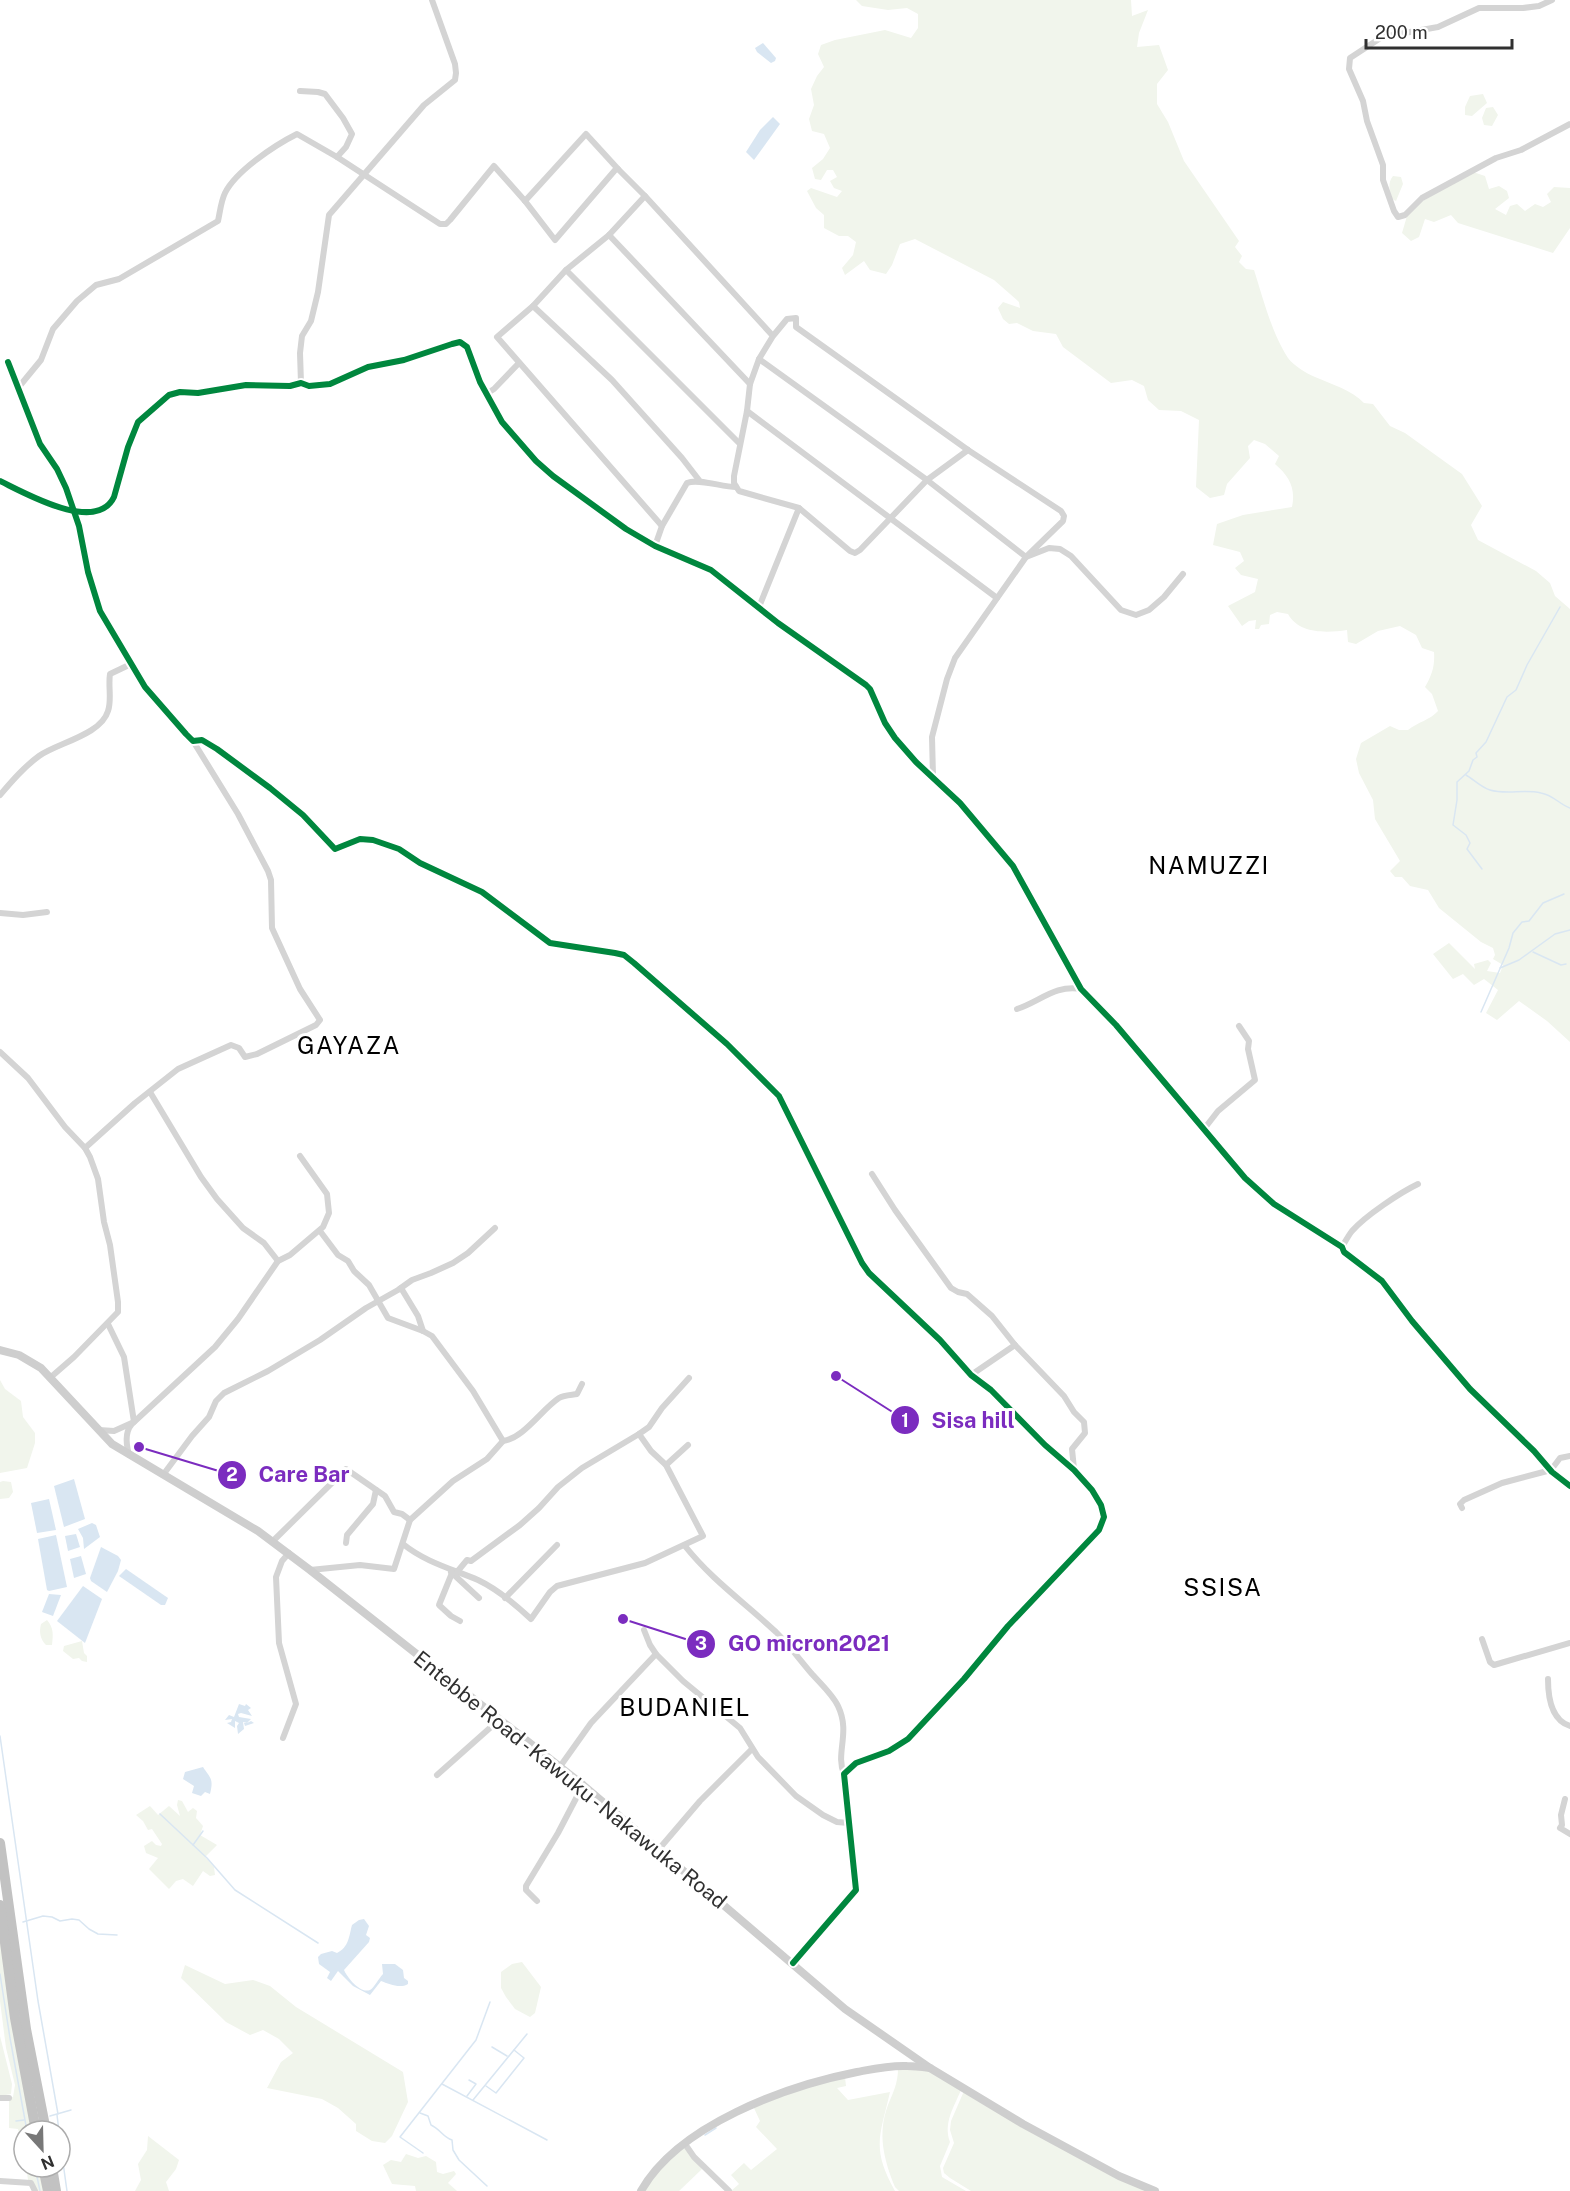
<svg xmlns="http://www.w3.org/2000/svg" width="1570" height="2191" font-family="'Public Sans',sans-serif">
  <style>
    .green { fill: #f1f5ec }
    .water { fill: #d9e6f2 }
    .lines { fill: none; stroke-linecap: round; stroke-linejoin: round }
    .stream { stroke: #d9e6f2; stroke-width: 1.5 }
    .street { stroke: #d4d4d4; stroke-width: 6 }
    .secondary { stroke: #cecece; stroke-width: 8 }
    .highway { stroke: #c2c2c2; stroke-width: 10 }
    .cycleway-casing { stroke: #fff; stroke-width: 10 }
    .cycleway { stroke: #00873e; stroke-width: 6 }
    .labels { text-anchor: middle; stroke-width: 6; stroke-linejoin: round; paint-order: stroke }
    .street-label { font-size: 21px; fill: #303030; stroke: #fff }
    .quarter-label { font-size: 24px; letter-spacing: 1.5px; fill: #000; stroke: #fff }
    .leader { fill: none; stroke: #7b2cbf; stroke-width: 2 }
    .callout-dot { fill: #7b2cbf; stroke: #fff; stroke-width: 2 }
    .mark-label { font-size: 18px; text-anchor: middle; font-weight: bold; fill: #fff }
    .callout-label { font-size: 22px; text-anchor: middle; font-weight: bold; fill: #7b2cbf; stroke: #fff; stroke-width: 6; stroke-linejoin: round; paint-order: stroke }
  </style>
  <rect width="100%" height="100%" fill="#fff"/>
  <g class="green">
    <path d="M856,0h275l1,16 16,-6 -9,23 -2,14 22,-2 9,25 -11,14v20l11,18 16,39 55,80 -4,6 7,9 -3,6 7,7 8,1c9,28 18,64 34,88 5,7 19,16 27,19 16,7 37,13 49,26l9,1 17,22 15,7 57,41 20,32 -11,19 7,15 58,31 14,12 5,13 15,13v433l-23,-21 -28,-20 -22,19 -11,-7 12,-23 -14,-11 -10,6 -11,-11 -10,5 -20,-25 16,-11 26,26 -1,-5 14,-4 3,3 -4,8 13,2 3,-8 -10,-6 2,-4 -2,-7 -12,-6 -42,-34 -11,-18 -18,-4 -8,-9h-7l-5,-6 10,-10 -25,-42 -2,-19 -14,-27 -3,-14 5,-16 29,-17 9,4h9c10,-8 22,-10 30,-19l-6,-17 -7,-7c7,-12 10,-21 9,-35l-12,-4 -6,-13 -16,-9 -22,5 -22,13 -8,-2 -1,-12c-21,3 -48,4 -59,-16l-11,-2 -7,3 -1,9 -8,1 -2,4h-4l1,-9 -7,1 -7,5 -14,-20 27,-14 3,-13 -17,-4 -6,-7 9,-7 -4,-9 -27,-7 4,-21 26,-9 49,-8c4,-19 -3,-31 -17,-43l4,-8 -14,-12 -11,-4 -6,6 2,12 -23,26 -3,11 -14,3 -14,-11 3,-67 -18,-9 -22,-1 -11,-10 -4,-14 -12,-6 -21,3 -48,-36 -7,-13 -23,-3 -16,-8 -8,1 -6,-5 -5,-11 5,-6 17,6 -1,-6 -25,-22 -79,-41 -15,5 -8,21 -6,9 -16,-4 -6,-9 -19,14 -3,-7 11,-13 3,-13 -8,-6h-9l-15,-8v-13l-8,-7 -9,-17 4,-3 26,9 5,-6 -8,-3 -4,-7 7,-4 -4,-7h-6l-6,10 -6,-1 -3,-11 11,-9 7,-11 -6,-14 -12,-3 -3,-12 5,-14 -3,-16 6,-13 7,-9 -6,-13 3,-9 14,-5 50,-10 26,8 7,-10v-14l-11,-6 -19,2 -26,-4z"/>
    <path d="M1483,94l4,9 -15,13 -7,-1v-8l5,-11z"/>
    <path d="M1493,107l5,8 -6,11 -8,-1 -2,-7 4,-10z"/>
    <path d="M1473,172l12,4 4,13 10,-3 8,5 2,7 -14,11 11,6 4,-9 7,-2 8,7 10,-7 8,3 8,-5 -4,-8 7,-7 16,1v40l-17,25 -95,-30 -7,-8 -17,7 -9,-3 -6,18 -8,4 -9,-8 5,-17 14,-14z"/>
    <path d="M1393,176l8,1 2,7 -7,17 -4,-2c-2,-8 -5,-16 1,-23z"/>
    <path d="M0,1380l5,9 16,12 2,16 12,16v10l-8,25 -27,5z"/>
    <path d="M3,1481l8,1 2,10 -4,6 -9,1v-17z"/>
    <path d="M47,1620c7,8 6,15 5,25h-6c-6,-6 -7,-13 -5,-21z"/>
    <path d="M82,1641l2,12 3,3v6l-5,-1 -3,-3 -6,1 -10,-8 1,-5z"/>
    <path d="M178,1800l4,1 6,11 5,-4 4,3 -1,7 7,8 -3,9 17,10 -12,12 9,10 1,8 -5,1 -7,-5 -10,15 -10,-7 -7,2 -7,8 -20,-20 9,-11 -12,-5 -2,-7 8,-5 4,4 5,1 1,-2 -10,-15 -4,1 -5,-9 -7,-6 14,-9 8,9 11,-9 11,10 -3,-11z"/>
    <path d="M0,1929l33,202h-9v21l-6,-23 -9,-1v-30l4,-1 2,-12 -9,-37 -6,-47z"/>
    <path d="M522,1962l19,25 -6,26 -5,4 -15,-8 -9,-12 -5,-9v-16l11,-8z"/>
    <path d="M185,1965l40,19 28,-4 17,6 26,21 107,65 5,30 -16,34 -7,7 -13,-2 -16,-10v-7l-18,-16 -16,-9 -55,-11 14,-26 12,-9 -14,-14 -16,-9 -13,5 -24,-13 -45,-44z"/>
    <path d="M0,2036l12,48 -1,10 -11,2z"/>
    <path d="M898,2069l30,1 33,20c-7,17 -18,33 -11,52l-10,24 2,11 24,14h-67l-4,-4c-11,-27 -18,-53 -7,-82 5,-12 10,-22 10,-36z"/>
    <path d="M845,2077l1,9 -9,2 11,12 42,-8c-10,44 -19,56 5,99h-164l8,-7 -8,-9 13,-12 7,7 26,-21 -21,-22 4,-6 -7,-15 69,-26z"/>
    <path d="M964,2091l183,100h-176l-21,-13 -6,-5 -1,-5 11,-25 -4,-13 1,-9z"/>
    <path d="M148,2136l31,24 -3,9 -10,13 3,9h-34l6,-11 -3,-16 9,-14z"/>
    <path d="M684,2146l18,23 -23,22h-35l6,-12z"/>
    <path d="M406,2154l12,4 8,-2 10,6 1,10 6,2 11,-3 2,3 -8,9 9,8h-41l-1,-5 -23,-2 -9,-19 8,-5 10,2z"/>
    <path d="M26,2167h14l4,24h-8l-8,-11z"/>
  </g>
  <g class="water">
    <path d="M763,43l13,15 -1,3 -4,2 -14,-11 -2,-4z"/>
    <path d="M773,117l7,7 -26,36 -8,-8 14,-22z"/>
    <path d="M74,1479l11,40 -21,8 -10,-41z"/>
    <path d="M49,1499l7,31 -19,3 -6,-30z"/>
    <path d="M92,1523l4,2 4,12 -16,12 -1,-11 -5,-9z"/>
    <path d="M76,1534l4,13 -12,4 -3,-15z"/>
    <path d="M56,1535l11,52 -18,4 -2,-1 -9,-51z"/>
    <path d="M101,1547l17,9 3,4 -3,11 -11,21 -16,-11 -1,-3z"/>
    <path d="M81,1556l5,18 -12,4 -4,-19z"/>
    <path d="M126,1569l42,29 -3,7h-4l-42,-29z"/>
    <path d="M83,1586l19,13 -17,44 -28,-22z"/>
    <path d="M49,1594l12,1 -8,21 -11,-4z"/>
    <path d="M239,1704l6,2 1,-2 5,4 -3,2 4,6 -11,-3 -3,1 1,3 12,2 -4,4 4,-2 3,2 -9,3 -1,-3h3l-4,-1 1,7 -6,5 -1,-8 2,-3 -4,-2v7l-8,-5 4,-1 1,-3 -7,1 4,-5 5,2z"/>
    <path d="M203,1767c7,11 11,11 7,27l-5,-2 -4,4 -9,-3 2,-7 -11,-7 2,-7z"/>
    <path d="M364,1919l5,7 -3,9 4,3 -1,4 -25,28c3,7 16,24 26,20 4,-2 9,-12 13,-16l-1,-10h13l8,6 1,8 4,3v3c-8,5 -19,0 -27,-3l-11,14 -17,-9 -15,-15 -7,10 -4,-3 3,-6 -11,-8 -1,-7 3,-3 11,-3 5,2c12,-6 12,-17 15,-28l7,-5z"/>
  </g>
  <g class="lines">
    <g class="stream">
      <path d="M1466,775c7,4 16,13 24,15 16,5 34,-1 51,3 12,2 18,11 29,15"/>
      <path d="M1482,869l-15,-20 3,-6 -4,-8 -13,-10 4,-25v-18l12,-11 4,-11 4,-3 -1,-4 10,-11 21,-45 9,-7 11,-25 33,-58"/>
      <path d="M1533,952l28,13 5,-1"/>
      <path d="M1500,968l19,-8 36,-26 15,-4"/>
      <path d="M1481,1012l28,-64 4,-15 9,-11 7,-1 14,-18 21,-9"/>
      <path d="M0,1736l38,265 20,113"/>
      <path d="M160,1814l47,44 28,32 83,53"/>
      <path d="M193,1845l10,-14"/>
      <path d="M23,1922l20,-6 9,1 8,4 12,-2 7,1 10,9 9,5 19,1"/>
      <path d="M0,1974l10,64 17,93"/>
      <path d="M492,2047l15,9"/>
      <path d="M442,2084l105,56"/>
      <path d="M486,2086l10,7 28,-35 -10,-8"/>
      <path d="M467,2096l9,-12 -7,-4"/>
      <path d="M473,2100l54,-66"/>
      <path d="M420,2113l8,3 3,9c9,4 12,12 21,15l1,10 6,10 28,26"/>
      <path d="M57,2115l2,16"/>
      <path d="M50,2116l21,-6"/>
      <path d="M16,2121l8,-1"/>
      <path d="M705,2135l11,-7"/>
      <path d="M60,2141l7,50"/>
      <path d="M423,2153l-23,-16 76,-97 14,-38"/>
      <path d="M35,2167l5,24"/>
    </g>
    <g class="street">
      <path d="M1552,0l-13,6 -16,2h-44l-41,19 -56,10 -32,21 -1,11 14,32 4,20 16,44v15l11,31 4,6 7,-2 17,-17 74,-40 25,-8 49,-26"/>
      <path d="M300,91l18,1 7,2 18,24 9,16 -6,13 -9,10 103,67h6l4,-4 44,-54 31,35 30,39 61,-71h2l27,27"/>
      <path d="M525,201l61,-67 32,35"/>
      <path d="M609,235l141,149"/>
      <path d="M566,270l173,173"/>
      <path d="M533,306l79,74 70,78 17,22"/>
      <path d="M759,359l-9,25 -3,27 -13,65v7l5,8 60,17 51,43 5,2 5,-3 67,-70 41,-30"/>
      <path d="M8,362l32,82 17,25 9,19 13,38 9,46 12,39 45,76 41,47 7,7 9,-1 15,9 53,39 33,27 32,34 25,-10 13,1 26,9 21,14 62,29 68,51 65,10 9,2 10,8 93,81 52,52 83,167 7,10 71,67 31,35 20,15 54,55 29,25 18,20 9,15 3,12 -5,13 -91,96 -44,53 -56,60 -19,12 -33,12 -12,11 12,116 -63,73"/>
      <path d="M301,383l-1,-30 2,-17 9,-15 7,-29 11,-77 95,-110 31,-25 1,-7 -1,-9 -23,-64"/>
      <path d="M18,388l23,-28 12,-31 24,-28 19,-16 23,-6 99,-58c2,-9 3,-20 7,-28 11,-22 50,-48 72,-59l40,23"/>
      <path d="M486,394l8,-5 25,-26"/>
      <path d="M747,411l250,187"/>
      <path d="M0,481c25,12 96,53 114,16l14,-50 10,-25 31,-27 11,-3 18,1 48,-8 44,1 11,-3 8,3 21,-2 38,-17 36,-7 48,-16 8,-2 7,5 13,35 22,40 34,39 17,15 73,53 29,17 56,24 67,53 88,62 4,4 15,34 10,15 21,24 44,41 53,63 68,123 35,36 129,153 29,26 68,43 2,5 38,29 30,40 58,68 64,62 18,21 18,14"/>
      <path d="M662,526l-165,-189 36,-31 33,-36 43,-35 36,-39 128,140 -14,23 168,121 99,77 37,-36 1,-5 -3,-5 -93,-61 -172,-123v-9l-9,1 -14,17"/>
      <path d="M655,546l7,-20 25,-43c11,-5 35,4 49,4"/>
      <path d="M759,607l40,-99"/>
      <path d="M933,776l-1,-39 15,-58 8,-21 71,-101 23,-9 11,1 11,7 50,54 15,5 13,-5 15,-13 19,-23"/>
      <path d="M0,795c12,-14 24,-28 39,-39 18,-13 62,-21 69,-45 4,-11 0,-25 2,-37l21,-10"/>
      <path d="M0,913l23,2 24,-3"/>
      <path d="M1017,1009c22,-7 39,-25 64,-20"/>
      <path d="M0,1052l28,26 37,49 20,21 5,9 8,22 6,43 6,23 8,57v10l-44,45 -23,20"/>
      <path d="M150,1092l51,85 16,22 26,29 21,15 14,18"/>
      <path d="M1204,1129l14,-18 37,-31 -7,-31 1,-8 -10,-15"/>
      <path d="M85,1148l50,-45 43,-34 53,-24 8,3 6,9 12,-3 59,-29 4,-5 -20,-31 -28,-61 -1,-48 -3,-9 -30,-57 -45,-73"/>
      <path d="M872,1174l23,36 56,78 7,4 9,2 25,22 23,29 49,51 10,16 10,10 1,11 -13,16 2,20"/>
      <path d="M320,1231l18,24 10,6 6,10 15,14 19,33 35,13 9,5 41,55 30,50"/>
      <path d="M1342,1247c3,-5 6,-11 10,-16 13,-15 49,-39 66,-47"/>
      <path d="M401,1288l17,28 5,15"/>
      <path d="M108,1324l16,33 10,65c-10,8 -8,22 -5,33"/>
      <path d="M971,1375l44,-30"/>
      <path d="M99,1430l15,1 20,-9 81,-75 23,-28 40,-58 12,-6 33,-28 6,-14 -2,-19 -27,-38"/>
      <path d="M666,1465l22,-20"/>
      <path d="M163,1475l29,-39 17,-19 7,-16 8,-8 44,-22 52,-31 46,-32 32,-18 14,-10 19,-7 22,-10 15,-10 27,-25"/>
      <path d="M1462,1508l-2,-4 4,-4 38,-17 49,-13 9,-12 10,-2"/>
      <path d="M273,1541l73,-72 39,27 9,16 8,2 8,6"/>
      <path d="M346,1543l1,-8 26,-31 3,-14"/>
      <path d="M403,1544c22,18 49,25 75,36 19,9 37,24 53,39l19,-27 7,-6 88,-23 58,-27 -37,-71 -15,-14 -12,-17 10,-7 13,-19 27,-30"/>
      <path d="M685,1546c26,33 60,57 91,86 13,13 24,28 36,42 9,10 21,21 26,32 13,27 -3,47 6,68"/>
      <path d="M310,1570l50,-5 34,4 16,-49 43,-39 34,-22 16,-18c21,-3 39,-32 56,-43 5,-3 13,-3 18,-4l5,-10"/>
      <path d="M451,1572l28,26"/>
      <path d="M457,1572l10,-12 4,1 49,-36 19,-17 19,-21 24,-19 57,-34"/>
      <path d="M452,1573l-13,32 12,11 9,5"/>
      <path d="M505,1598l52,-53"/>
      <path d="M1482,1639l8,23 4,3 76,-22"/>
      <path d="M656,1654l27,27 57,47 18,29 38,39 27,19 14,7 12,1"/>
      <path d="M1548,1679c0,17 3,41 22,47"/>
      <path d="M283,1738l13,-34 -17,-61 -3,-66 6,-16 7,-8"/>
      <path d="M559,1768l32,-45 65,-69 -6,-9 -6,-15"/>
      <path d="M437,1775l63,-56"/>
      <path d="M1565,1799l-4,16 1,10 -2,3 10,6"/>
      <path d="M659,1849l41,-48 52,-52"/>
      <path d="M537,1901l-11,-11v-4l32,-53 25,-48"/>
      <path d="M0,2098h9"/>
      <path d="M685,2144l9,13 35,34"/>
      <path d="M0,2181l31,2 4,8"/>
    </g>
    <g class="secondary">
      <path d="M0,1350l19,5 22,13 71,76 146,87 52,39 273,215 262,224 85,59 93,56 96,52 36,15"/>
      <path d="M641,2191c37,-66 145,-105 216,-119 16,-3 34,-7 50,-6 7,0 15,1 23,2"/>
    </g>
    <g class="highway">
      <path d="M0,1843l26,186 20,102"/>
      <path d="M0,1905l15,113 21,113"/>
      <path d="M43,2167l5,24"/>
      <path d="M52,2167l4,24"/>
    </g>
    <g class="cycleway-casing">
      <g id="cycleway">
        <path d="M8,362l32,82 17,25 9,19 13,38 9,46 12,39 45,76 41,47 7,7 9,-1 15,9 53,39 33,27 32,34 25,-10 13,1 26,9 21,14 62,29 68,51 65,10 9,2 10,8 93,81 52,52 83,167 7,10 71,67 31,35 20,15 54,55 29,25 18,20 9,15 3,12 -5,13 -91,96 -44,53 -56,60 -19,12 -33,12 -12,11 12,116 -63,73"/>
        <path d="M0,481c25,12 96,53 114,16l14,-50 10,-25 31,-27 11,-3 18,1 48,-8 44,1 11,-3 8,3 21,-2 38,-17 36,-7 48,-16 8,-2 7,5 13,35 22,40 34,39 17,15 73,53 29,17 56,24 67,53 88,62 4,4 15,34 10,15 21,24 44,41 53,63 68,123 35,36 129,153 29,26 68,43 2,5 38,29 30,40 58,68 64,62 18,21 18,14"/>
      </g>
    </g>
    <use href="#cycleway" class="cycleway"/>
  </g>
  <g class="labels">
    <g class="street-label">
      <text transform="translate(570 1780) rotate(39)" y="7">Entebbe Road - Kawuku - Nakawuka Road</text>
    </g>
    <g class="quarter-label">
      <text x="1209" y="874">NAMUZZI</text>
      <text x="349" y="1054">GAYAZA</text>
      <text x="1223" y="1596">SSISA</text>
      <text x="685" y="1716">BUDANIEL</text>
    </g>
  </g>
  <path class="leader" d="M836 1376L905 1420M139 1447L232 1475M623 1619L701 1644"/>
  <g class="callout-dot">
    <circle cx="836" cy="1376" r="6"/>
    <circle cx="139" cy="1447" r="6"/>
    <circle cx="623" cy="1619" r="6"/>
    <circle cx="905" cy="1420" r="15"/>
    <circle cx="232" cy="1475" r="15"/>
    <circle cx="701" cy="1644" r="15"/>
  </g>
  <g class="mark-label">
    <text x="905" y="1427">1</text>
    <text x="232" y="1481">2</text>
    <text x="701" y="1650">3</text>
  </g>
  <g class="callout-label">
    <text x="973" y="1428">Sisa hill</text>
    <text x="304" y="1482">Care Bar</text>
    <text x="809" y="1651">GO micron2021</text>
  </g>
  <g transform="translate(42 2149) rotate(158)"><circle r="28" fill="#ffffff" stroke="#acacac" stroke-width="1.5"/>
  <path d="M0-4.5L10 22L0 15L-10 22Z" fill="#787878"/>
  <text y="-9" font-size="16" font-weight="bold" text-anchor="middle" fill="#303030">N</text>
  </g>
  <path d="M1366 39v9h146v-9" fill="none" stroke="#303030" stroke-width="3"/>
  <text x="1375" y="39" font-size="18" fill="#303030" stroke="#ffffff" stroke-width="4.5" paint-order="stroke">200 m</text>
</svg>
